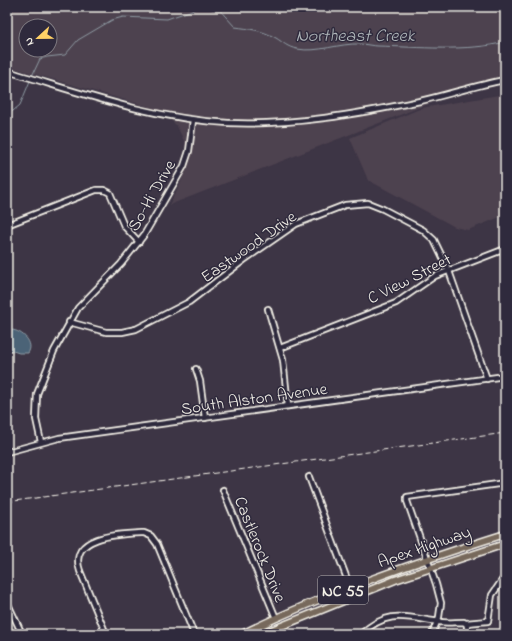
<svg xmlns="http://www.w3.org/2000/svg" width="512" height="641" font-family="'Indie Flower',sans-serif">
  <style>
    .built { fill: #4e424f; fill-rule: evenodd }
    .water { fill: #4c6377; stroke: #8f9ca4 }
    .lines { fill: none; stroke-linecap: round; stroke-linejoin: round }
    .stream { stroke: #8f9ca4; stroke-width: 1 }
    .minor-casing { stroke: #f4f1e8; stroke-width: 8 }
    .major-casing { stroke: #f4f1e8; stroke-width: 9 }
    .minor { stroke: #2f2a3d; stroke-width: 4.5 }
    .major { stroke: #77695c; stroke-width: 6 }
    .rail { stroke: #f4f1e8; stroke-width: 1; stroke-dasharray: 6 3; stroke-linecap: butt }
    .labels { text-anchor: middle; stroke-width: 3; stroke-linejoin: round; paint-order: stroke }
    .shield { fill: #2f2a3d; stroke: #b9b5b5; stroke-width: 1 }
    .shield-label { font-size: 16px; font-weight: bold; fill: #f4f1e8 }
    .street-label { font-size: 17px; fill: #f4f1e8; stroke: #2f2a3d }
    .water-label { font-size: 18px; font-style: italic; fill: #b1b8bb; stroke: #2f2a3d }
  </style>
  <rect width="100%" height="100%" fill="#3d3545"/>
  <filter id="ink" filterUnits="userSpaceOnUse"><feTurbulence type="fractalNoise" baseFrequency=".025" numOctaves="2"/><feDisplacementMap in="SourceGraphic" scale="8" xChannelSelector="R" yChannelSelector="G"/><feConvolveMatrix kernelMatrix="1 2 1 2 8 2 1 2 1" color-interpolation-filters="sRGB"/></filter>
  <g filter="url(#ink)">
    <g class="built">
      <path d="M7,7h498v67l-336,131 12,-23 6,-18 -2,-21 -8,-17 -12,-12 -19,-8 -139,-40zM26,26h24v24h-24z"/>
      <path d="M505,94v121l-37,15 -13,-3 -87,-47 -18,-42 72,-30z"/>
    </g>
    <path class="water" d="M12,330c10,1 23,13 16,23h-9l-12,-4v-17z"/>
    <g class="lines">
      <g class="stream">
        <path d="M204,7l15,4"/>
        <path d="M217,7l18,20c15,2 27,3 41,11 8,5 11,9 21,11 21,4 42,-6 63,-5 6,0 12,2 18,2 39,1 90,6 127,-4"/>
        <path d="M32,76l8,-17 7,-2 18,-2 13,-15 34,-20 11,-3 44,2 34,-12"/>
        <path d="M7,116l13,-11 10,-24"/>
      </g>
      <g class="minor-casing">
        <g id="minor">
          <path d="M7,71c72,21 145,48 221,52 63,3 130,-9 192,-22 28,-6 56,-16 85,-21"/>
          <path d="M7,225l89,-35h8l6,3 14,33 15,16"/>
          <path d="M268,309l15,51 5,46"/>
          <path d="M69,322l37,10h16l14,-3 53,-27 55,-42 52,-36 49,-19 23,-2 15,6 40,21 11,10 15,31 38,108"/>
          <path d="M280,348l116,-45 39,-27 70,-27"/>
          <path d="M196,369l4,12 5,37"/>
          <path d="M41,442l-5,-23 1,-25 17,-43 24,-43 43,-44 23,-29 40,-69 5,-15 4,-31"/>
          <path d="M7,452l52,-14 446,-62"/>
          <path d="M309,477l41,110"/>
          <path d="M223,490l53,128"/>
          <path d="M7,602l15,32"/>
          <path d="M466,623l22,-2 4,-26 13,-19"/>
          <path d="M106,634l-26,-63c-13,-36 41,-37 64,-38l7,3 6,8 37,90"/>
          <path d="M361,634c27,-25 44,-17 78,-12 8,1 16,0 25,0l3,3v9"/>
          <path d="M432,634l7,-17 2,-14 -5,-19 -29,-83v-4l98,-14"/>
        </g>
      </g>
      <g class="major-casing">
        <g id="major">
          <path d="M242,634c84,-41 174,-72 263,-100"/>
          <path d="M262,634l133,-54 110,-36"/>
        </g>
      </g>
      <use href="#minor" class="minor"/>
      <use href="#major" class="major"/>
      <path class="rail" d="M7,502l498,-69"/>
    </g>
  </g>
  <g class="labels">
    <rect class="shield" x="318" y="576" width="50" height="28" rx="3"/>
    <g class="shield-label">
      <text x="343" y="596">NC 55</text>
    </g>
    <g class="street-label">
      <text transform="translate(151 195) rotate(-60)" y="6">So-Hi Drive</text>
      <text transform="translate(248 246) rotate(-35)" y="6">Eastwood Drive</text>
      <text transform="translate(409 278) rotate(-27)" y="6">C View Street</text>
      <text transform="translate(254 398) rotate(-8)" y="6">South Alston Avenue</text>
      <text transform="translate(424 546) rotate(-19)" y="6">Apex Highway</text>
      <text transform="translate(261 549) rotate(68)" y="6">Castlerock Drive</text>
    </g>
    <g class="water-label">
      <text x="355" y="41">Northeast Creek</text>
    </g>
  </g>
  <rect width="512" height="641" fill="none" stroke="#2f2a3d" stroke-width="24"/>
  <rect x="12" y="12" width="488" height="617" fill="none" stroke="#f4f1e8" stroke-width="1.5" filter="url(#ink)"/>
  <g transform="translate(38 38) rotate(248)"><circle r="19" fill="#2f2a3d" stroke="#7e7a81"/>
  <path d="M0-3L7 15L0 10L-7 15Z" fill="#ffd166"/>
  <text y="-6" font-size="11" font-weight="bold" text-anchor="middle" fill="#f4f1e8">N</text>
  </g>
</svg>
